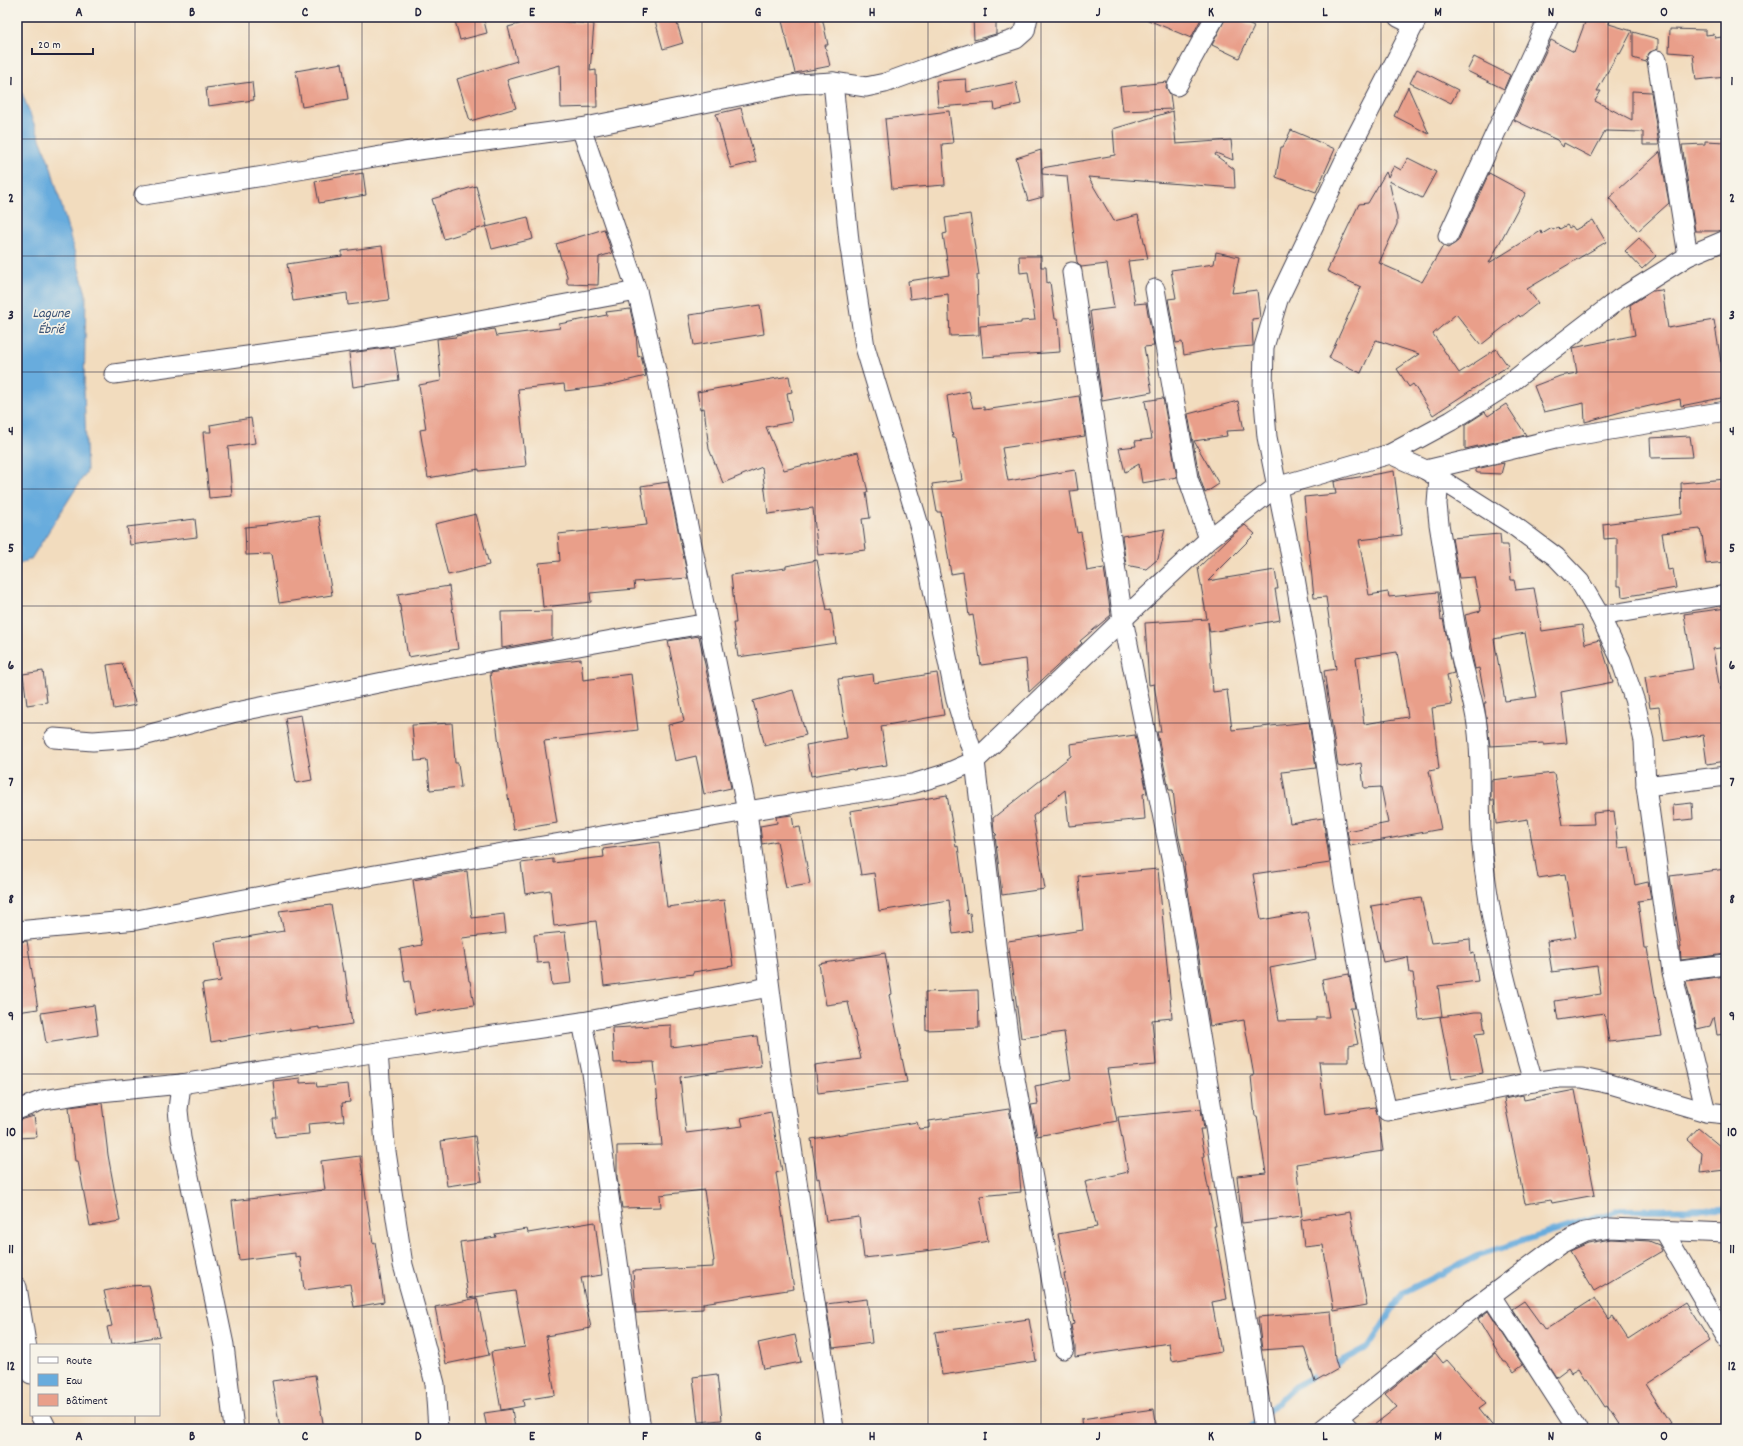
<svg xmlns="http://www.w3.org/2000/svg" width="1743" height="1446" font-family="Dekko,sans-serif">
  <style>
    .water { fill: #68acdd; stroke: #45678c }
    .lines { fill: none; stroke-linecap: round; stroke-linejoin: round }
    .stream { stroke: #68acdd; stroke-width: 6 }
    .building { fill: #e99f8a; fill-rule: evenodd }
    .street-casing { stroke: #413e4f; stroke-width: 21 }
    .street { stroke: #fff; stroke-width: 19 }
    .grid { fill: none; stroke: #22223b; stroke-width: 1; stroke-opacity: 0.55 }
    .labels { text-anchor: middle; stroke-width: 3.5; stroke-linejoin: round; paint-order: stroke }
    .water-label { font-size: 14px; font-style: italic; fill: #3a5274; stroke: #f7f3e8 }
    .neatline { fill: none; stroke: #22223b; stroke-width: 1.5 }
    .grid-label { font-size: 13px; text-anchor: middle; font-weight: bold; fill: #22223b }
  </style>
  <rect width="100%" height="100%" fill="#f7f3e8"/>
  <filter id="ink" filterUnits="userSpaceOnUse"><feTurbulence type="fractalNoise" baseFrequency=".025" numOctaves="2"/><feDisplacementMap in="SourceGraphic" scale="8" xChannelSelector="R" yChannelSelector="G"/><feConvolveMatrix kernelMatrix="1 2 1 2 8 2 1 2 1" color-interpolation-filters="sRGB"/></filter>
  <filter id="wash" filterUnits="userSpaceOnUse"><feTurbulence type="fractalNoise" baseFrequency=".012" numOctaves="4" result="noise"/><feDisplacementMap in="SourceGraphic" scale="16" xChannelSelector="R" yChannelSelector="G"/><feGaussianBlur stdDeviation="0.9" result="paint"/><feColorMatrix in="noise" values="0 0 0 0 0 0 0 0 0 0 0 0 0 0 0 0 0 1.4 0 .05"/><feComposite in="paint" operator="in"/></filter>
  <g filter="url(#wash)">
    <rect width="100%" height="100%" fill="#f2dcbe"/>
    <path class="water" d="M17,81l33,83 36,130 -2,96 3,81 -56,88 -14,6z"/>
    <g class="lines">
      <g class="stream">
        <path d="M1330,1367l39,-21 34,-53 76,-38 141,-45 106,-1"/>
        <path d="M1265,1414l29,-27 26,-14"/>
        <path d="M1249,1429l10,-9"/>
      </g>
    </g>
    <g id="blocks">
      <g class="building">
        <path d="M454,17h29l4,16 -27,7z"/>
        <path d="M654,17h21l8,26 -20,6z"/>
        <path d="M781,17h41l6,28h-3l5,21 -35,7z"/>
        <path d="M973,17h23v17l-22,6z"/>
        <path d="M1141,17h61l-11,21z"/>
        <path d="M1226,17h8l20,10 -15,31 -27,-13z"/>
        <path d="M1587,17h24l-2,7 23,7 -12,23 -2,-1 -21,38h4l-6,10 37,19v-29l19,1 8,53h-16v-13l-38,-1 -14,26 -27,-14 -1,4 -6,-7 -43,-20 37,-80 23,12z"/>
        <path d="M541,18l1,2 52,4 -4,47 6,-1 1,37 -36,1 -1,-43 -53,15 9,28 -46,13 -13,-42 60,-18 -9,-34z"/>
        <path d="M1670,29l36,1v5l8,-1 1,4 7,-1 4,40 -30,3 -3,-26 -24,-2z"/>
        <path d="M1633,32l25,7v10l-8,3 -3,4 -1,6 -13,-4z"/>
        <path d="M1474,57l36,18 -6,14 -37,-18z"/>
        <path d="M342,63l6,36 -46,8 -6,-36z"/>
        <path d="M1417,69l41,21 -7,13 -41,-20z"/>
        <path d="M966,79l1,13 49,-10 5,22 -26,6 -1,-7 -56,4 -2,-26z"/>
        <path d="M252,82l2,18 -46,6 -2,-18z"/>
        <path d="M1167,82l-1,5 4,7 2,15 -49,2 -3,-24z"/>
        <path d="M1408,87l21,47 -35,-18z"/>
        <path d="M741,108l15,54 -25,6 -15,-54z"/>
        <path d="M949,111l4,32 -11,1 3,41 -53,4 -7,-70z"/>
        <path d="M1173,111l3,33 55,-4 2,20 -17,-7 -1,2 19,14 1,19 -147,-11 26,44 24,-6 10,44 -20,2 7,43 11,-1 8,43 -10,1 8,45 -50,9 -12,-90 24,-3 -7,-44 -26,3 -4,-5 -10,-86 -25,-2v-6l73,-13 -2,-26z"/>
        <path d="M1291,130l44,19 -19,43 -40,-15 5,-30h2z"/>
        <path d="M1705,141l21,1v87l-8,2h-23l-13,-86 23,-1z"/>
        <path d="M1041,150l2,47 -15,4 -12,-43z"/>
        <path d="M1660,152l9,51 -31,28 -29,-33z"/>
        <path d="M1408,158l28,14 -14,26 -33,-17 8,36v7l-18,39 43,19 21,-36 5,2 10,-7 31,-68 37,20 -37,70 52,-32 1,3 10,-6 1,2 5,-3 2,2 7,-4 2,3 3,-2 3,4 18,-10 13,22 -79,47 11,14 -18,14 -1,-2 -38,30 -25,-31 -23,20 26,39 37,-24 12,17 -75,49 -20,-31 -4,3 -12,-18 22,-15 -43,-14 -15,33 -32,-15 32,-71 -34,-16 32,-67 9,-1 18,-31 2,5 6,-11 7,4z"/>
        <path d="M363,173l3,22 -47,8 -4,-22z"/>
        <path d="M476,186l11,40 -43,13 -12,-40z"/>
        <path d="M970,214l9,61h-2l2,60 -29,1 -2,-42 -38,5 -2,-18 41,-6 -6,-41 4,-1 -2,-15z"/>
        <path d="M528,217l5,22 -41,10 -6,-22z"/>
        <path d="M604,229l8,24 -13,4 -1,28 -31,-1v-8l-11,-32z"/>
        <path d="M1639,238l17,18 -14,13 -17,-18z"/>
        <path d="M382,246l7,54 -41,5 -1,-12 -54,8 -6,-37 55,-8v-5z"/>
        <path d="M1216,252l23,5 -7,36 25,-3 3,28 -8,1 1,27 -38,3 -31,6 -2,-13 -6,1 -8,-44 8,-1 -5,-28 43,-6z"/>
        <path d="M1019,256h22v11h5l1,16 3,-1 5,37h3l2,33 -77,5 -3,-31 41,-3v-2l14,-1 -7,-48 -8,1z"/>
        <path d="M1662,290l6,38 46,-8 7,42h5v35l-45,9 -1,-7 -39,9h-6l-50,14 -1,-19 -40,9 -10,-26 26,-10 17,-3 -4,-25 62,-13 -5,-30 22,-14z"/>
        <path d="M760,305l4,29 -70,11 -5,-30z"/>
        <path d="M630,309l6,25 2,23 3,-1 5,20 -41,10 -40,5 -1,-7 -46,5 8,77 -47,5v-2l-51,9 -8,-48 6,-1 -7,-44 22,-4 -4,-42 19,-2v-1l38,-7 2,7 64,-8 -1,-4 48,-9 -1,-3z"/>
        <path d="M394,347l5,33 -46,7 -4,-34z"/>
        <path d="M789,376l3,16 -5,1 5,29 -26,5 18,43 74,-18 10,40h-2l4,26 -8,1 4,31 -48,5 -5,-47 -45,6 -6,-47 -39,16 -14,-34 -5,-41 -4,1 -3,-17z"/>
        <path d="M969,391l4,17 11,-1v3l95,-14 6,40 -83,12 6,33 67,-11 3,20 -8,1 7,42 4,-1 6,39 17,-3 7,47 -31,26 2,2 -53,49 -3,-33 -45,6 -8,-50 -4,1 -6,-44 -12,2 -10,-62h-4l-5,-28 30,-4 -6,-42h-3l-6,-42z"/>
        <path d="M1163,398l14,79 -35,6 -3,-19 -14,8 -6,-24 17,-2 -1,-5 17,-2 -7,-38z"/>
        <path d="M1238,401l6,29 -18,1 1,5 -33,5 25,43 -14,9 -6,-18 -11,-61z"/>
        <path d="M1506,404l20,31 -61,14v-24l20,-13 3,4z"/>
        <path d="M251,418l4,25 -27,4 4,49 -23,2 -6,-66h8l-1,-7z"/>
        <path d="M1690,436l3,21 -42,1 -1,-20z"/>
        <path d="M1504,463l-3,11 -23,-1 -2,-1v-3z"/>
        <path d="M1394,471l8,64 -43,5 10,55 19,-3 1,5 49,-5 3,28 2,-1 11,54 -7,2 5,30 -20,3 7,61 -10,2 12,58 -91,17 -3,-15 41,-8 -7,-36 -17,1 -3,-25 -19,4 -4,-1 -14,-95 12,-2 -10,-72 -12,1 -10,-101 32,-3 -2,-12 7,-2zM1397,652l11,65 -44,7 -8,-66z"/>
        <path d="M1726,479v83l-20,2 -4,-30h-1l-1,-5 -38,4 6,37 5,-1 3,19 -54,9 -1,-11h-4v-48l-13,1 -1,-15 79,-10 -1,-31z"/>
        <path d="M668,482l20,96 -54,4 1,7 -45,4 1,9 -48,5 -4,-44 21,-2 -2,-27 89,-9 -6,-39z"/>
        <path d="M476,514l13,51 -41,10 -13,-51z"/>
        <path d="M319,516l13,79 -53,8 -8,-49 -25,1 -1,-28 22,-2 -1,-1z"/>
        <path d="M195,519l2,18 -67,8 -3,-18z"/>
        <path d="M1245,525l10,9 -47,47 67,-11 3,19h-3l5,31 -70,12 -2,-10 5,70 14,-2 5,40 77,-8 7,46 -34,4 8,51 33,-5 7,45 -77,11 8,46 46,-8 9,47 -46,9 9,53 37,-1v-3h13l-7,-38 27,-5 6,34h-5l8,36 -9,2v16h-30l6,52 50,-7 3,9 5,35 -87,13 6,52 -60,7 -5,-47 29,-3 -9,-57h-2l-4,-40h3l-10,-56 -34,6 -26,-160h1l-7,-32 -5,-44h-4l-12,-58h4l-7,-48 -5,1 -4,-62 62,-4 -9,-51 32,-31z"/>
        <path d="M1165,529l-7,30 -12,10 -20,-4 -4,-29z"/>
        <path d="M1500,534l1,11h7l3,35h3l2,10 18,-2 8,43 40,-6 3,19 14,-4 2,4 12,38 -52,10 6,51 -23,2v-2l-54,3 -6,-43h2l-7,-35 -4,1 -2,-10 -8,-44 16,-4 -7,-34 -15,1 -7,-40zM1525,633l12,64 -32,4 -11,-62z"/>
        <path d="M817,560l10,50 4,-1 5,34 -98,14 -5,-34h3l-5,-48 55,-7v-2z"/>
        <path d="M449,586l9,63 -50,8 -10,-63z"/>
        <path d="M1726,608v39l-13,2 7,41 6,-1v72l-19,3 -4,-29 -39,6 -5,-34 -9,1 -5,-31 48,-8 -9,-55z"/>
        <path d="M552,611v28l-50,9 -1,-36z"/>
        <path d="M699,636l32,152 -27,6 -8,-38 -21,5 -7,-36 16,-4 -16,-80z"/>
        <path d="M581,659l2,21 48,-6 7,56 -94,11 13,82 -43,7 -15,-85 -9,-72 63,-11z"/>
        <path d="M122,663l14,42 -22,4 -7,-44z"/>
        <path d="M43,671l4,31 -20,3 -4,-31z"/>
        <path d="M937,673l7,42 -63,11 6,39 -34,5 -1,-1 -41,7 -5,-31 41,-7 -9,-59 35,-5 1,9z"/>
        <path d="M793,690l13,45 -41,11 -12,-45z"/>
        <path d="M301,715l11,65 -16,3 -11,-65z"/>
        <path d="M452,723l3,40h3l3,24 -31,3 -3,-30 -12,1 -3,-36z"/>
        <path d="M1135,735l12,58 -4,1 2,25 -76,7 -4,-36 -32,26 12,73 -43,6 -7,-60h2l-3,-3 -1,-14 78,-62 -1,-12z"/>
        <path d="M1554,773l9,52 31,-1 -1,-11 21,-2 4,37 11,-1 6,38 13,-3 3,17 -13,2 6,47h3l15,88 -53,6 -5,-29 -46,7 -3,-19 46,-7 -4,-28 -45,6 -5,-31 29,-4 -11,-63 -27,4 -10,-59 -32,5 -2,-24h-3v-20z"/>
        <path d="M947,795l9,52 2,-1 9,68 3,-1 2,18 -19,3 -4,-34 -70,11 -5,-38 -13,2 -11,-64z"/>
        <path d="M1692,803l1,16 -19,2 -1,-16z"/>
        <path d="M792,815l2,13 6,-1 10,57 -24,4 -9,-47 -15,3 -2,-18 17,-3 -1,-6z"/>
        <path d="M659,842l8,65 57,-7 9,66 -40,6v2l-89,12 -8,-65 -42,5 -4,-36 -25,4 -4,-31 32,-4v4l51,-6 -1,-8z"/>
        <path d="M1158,869l14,149 -20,2 4,45 -49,4 10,52 -80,15 -6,-31 7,-1 -3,-18 36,-7 -7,-47 -43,6 -13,-97 75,-11 -5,-54z"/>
        <path d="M1726,869v85l-45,6 -1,-13h1l-11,-71z"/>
        <path d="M467,871l5,47 32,-4 2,19 -44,5 7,43h1l4,24 -59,9 -5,-33 -5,1 -5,-33 22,-4 -9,-65z"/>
        <path d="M1421,898l10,45 39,-4 1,15 3,-1 4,28 -40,5 4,30 -23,3 -4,-32 -2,-14h-3l-2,-16 -25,5 -12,-56z"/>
        <path d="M331,905l12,67 2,-1 7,53 -32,5v-2l-30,4v-2l-79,13 -9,-58 19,-3 -6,-39 69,-11 -5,-20z"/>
        <path d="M565,932l6,51 -19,2 -3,-23 -12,1 -3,-28z"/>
        <path d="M27,941l11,68 -21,3v-70z"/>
        <path d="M885,953l7,41 -3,1 18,87 -89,11 -3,-28 46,-6 -13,-57 -22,3 -7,-41z"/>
        <path d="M1726,976v58l-9,1 -3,-19 -4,10 -13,3 -11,-48z"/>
        <path d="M978,990l1,38 -53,2 -1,-38z"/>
        <path d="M94,1005l4,30 -52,8 -5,-30z"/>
        <path d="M1475,1012h7l3,21 -10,1 8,39 -31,6 -12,-62z"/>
        <path d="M671,1025v22l86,-11 4,30 -81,11 6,56 57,-7 -2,-8 30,-6 11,59 -6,2 18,116 -91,14v6l-67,4 -3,-42 80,-4v-6h1l-10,-71 -44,5 1,12 -39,1 -5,-31v-31l45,-1 -8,-83 -40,1 -2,-35z"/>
        <path d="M300,1078v5l16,-1 1,5 31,-3 2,18 -8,1 2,18 -36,3 1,10 -34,3 -2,-18h4l-4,-38z"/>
        <path d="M1575,1090l20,105 -43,8 -1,-3 -26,4 -21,-105 19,-4 1,5z"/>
        <path d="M102,1103l6,52 12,66 -30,5 -12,-65h-3l-6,-54z"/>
        <path d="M1009,1109l9,47 3,36 -41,4 8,45 -38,7 -86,10 -5,-41 -33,4 -7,-43 -2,1 -6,-40 106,-17 2,7 10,-1v-7z"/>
        <path d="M1201,1109l3,20h-4l5,27 -3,1 14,69h-2l13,73 -15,3 9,50 -49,9 -3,-18 -94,14v-10l-4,-22 3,-1 -10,-50h2l-8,-40 39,-7 -12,-45 43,-10 -10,-55z"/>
        <path d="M34,1116l3,21 -20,1v-17z"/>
        <path d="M1698,1128l28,23v19l-26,3 2,-20 -15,-13z"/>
        <path d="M475,1136l7,45 -35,5 -6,-45z"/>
        <path d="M360,1156l13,87 2,-1 9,60 -30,5 -4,-23 -46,6 -4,-34 -5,1v-4l-56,7 -7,-59 93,-11 -4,-29z"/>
        <path d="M1350,1212l17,93 -33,6 -11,-66 -19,2 -3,-27z"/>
        <path d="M595,1222l7,53 -21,3 10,50 -45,8 9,59 -32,5 1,6 -23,4 -10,-58 34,-5 -10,-56 -47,7 -8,-56 36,-5 -1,-3 32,-5 1,4z"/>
        <path d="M1611,1239l38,2 10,4 3,6 -68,40 -24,-40 18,-8z"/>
        <path d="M149,1285l11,51 -49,9 -4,-18 5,-1 -8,-35 26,-5z"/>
        <path d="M477,1298l12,57 -43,9 -11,-57z"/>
        <path d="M1595,1298l14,21 4,-3 15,23 57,-37 25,39 -64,42 26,41 -8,5h-42l-15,-23 -2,1 -18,-28 -2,1 -7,-11 -7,4 -3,-5 -12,9 -44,-68 12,-8 21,29z"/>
        <path d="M867,1299l5,44 -39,5 -7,-44z"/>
        <path d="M1331,1311l4,48 3,10 -23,13 -11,-35 -42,3 -4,-33z"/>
        <path d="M1488,1311l35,54 -9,7 -8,-10h-2l-26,-43z"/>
        <path d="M1029,1319l7,42 -94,14 -7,-43z"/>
        <path d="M795,1335l6,27 -37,7 -6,-26z"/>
        <path d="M1435,1353l8,10 4,-3 39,44 -7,5 16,20h-126l28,-22 -12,-13z"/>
        <path d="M717,1374l5,46 -24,2 -5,-45z"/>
        <path d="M315,1375l9,54h-44l-8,-48z"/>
        <path d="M512,1409l3,20h-28l-3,-16z"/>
        <path d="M1154,1409l3,20h-75l-1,-10z"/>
      </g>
    </g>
  </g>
  <g filter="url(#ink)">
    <use href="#blocks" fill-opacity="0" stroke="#413e4f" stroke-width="1"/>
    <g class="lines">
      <g class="street-casing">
        <g id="street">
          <path d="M1398,17l16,8"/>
          <path d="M1418,17l-64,124 -76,159 -14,47 -1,42 4,48 27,135 25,144 25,167 31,177 12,51 146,-29 26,-4h23l28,6 96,28 20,2"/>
          <path d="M1657,60l31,196"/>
          <path d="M833,82l16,159 16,106 56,185 35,168 19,61 21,183 15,113 53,292"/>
          <path d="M1177,86l38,-69"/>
          <path d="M581,128l216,-44 36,-2 33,5 19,-4 44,-16 87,-28 9,-8 3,-14"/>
          <path d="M144,195l120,-19 140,-24 177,-24 56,163"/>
          <path d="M1448,236l101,-219"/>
          <path d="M1072,272l51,347 49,244 92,566"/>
          <path d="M1155,289l33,189 21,61"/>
          <path d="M114,374l279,-38 244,-45 20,84 51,248"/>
          <path d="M1390,454l36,16 87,55 43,32 24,25 20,34 21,44 14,42 9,39 2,45 26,186 34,140"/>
          <path d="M1426,470l129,-31 171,-28"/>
          <path d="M1439,478l-2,26 2,20c7,43 13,85 21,128 5,25 14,48 17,73 6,40 1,81 5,121 7,81 29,158 51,236"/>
          <path d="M1600,616l126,-21"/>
          <path d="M54,738l39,3 42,-3 97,-25 200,-41 276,-49 39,188 34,263 53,355"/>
          <path d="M1646,786l80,-10"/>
          <path d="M17,931l120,-11 186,-36 424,-73 165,-27 33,-10 30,-13 148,-142 86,-80 67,-52 114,-33 61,-33 55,-35 113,-87 69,-43 38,-16"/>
          <path d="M1672,972l54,-7"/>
          <path d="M582,1022l10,51 49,356"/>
          <path d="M378,1052l7,93 18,120 18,64 14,55 3,45"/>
          <path d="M181,1084l-3,26 3,28 43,207 10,84"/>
          <path d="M17,1110l26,-10 47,-7 91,-9 197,-32 204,-30 187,-35"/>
          <path d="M1663,1230l63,108"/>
          <path d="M17,1287l14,87"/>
          <path d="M1491,1296l86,133"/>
          <path d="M40,1415l7,14"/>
          <path d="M1338,1417l132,-106 90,-67 25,-12 25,-4 116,5"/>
          <path d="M1323,1429l15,-12 11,12"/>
        </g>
      </g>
      <use href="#street" class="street"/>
    </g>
  </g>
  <path class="grid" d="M135,17v1328M249,17v1412M362,17v1412M475,17v1412M588,17v1412M702,17v1412M815,17v1412M928,17v1412M1041,17v1412M1155,17v1412M1268,17v1412M1381,17v1412M1494,17v1412M1608,17v1412M17,139h1709M17,256h1709M17,372h1709M17,489h1709M17,606h1709M17,723h1709M17,840h1709M17,957h1709M17,1074h1709M17,1190h1709M17,1307h1709M135,1415v14"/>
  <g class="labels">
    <g class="water-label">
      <text x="51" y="317">Lagune<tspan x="51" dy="16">Ébrié</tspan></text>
    </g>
  </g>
  <rect width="1743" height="1446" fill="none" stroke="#f7f3e8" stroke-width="44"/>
  <rect x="30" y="1344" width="130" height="72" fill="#f7f3e8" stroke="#a29fa3"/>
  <rect x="38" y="1357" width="20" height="6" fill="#ffffff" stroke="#a29fa3"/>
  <text x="66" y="1364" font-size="12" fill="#22223b">Route</text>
  <rect x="38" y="1374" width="20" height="12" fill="#68acdd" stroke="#a29fa3"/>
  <text x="66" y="1384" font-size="12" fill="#22223b">Eau</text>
  <rect x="38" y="1394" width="20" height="12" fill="#e99f8a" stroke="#a29fa3"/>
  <text x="66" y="1404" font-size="12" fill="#22223b">Bâtiment</text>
  <path d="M32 48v6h61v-6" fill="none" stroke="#22223b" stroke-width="2"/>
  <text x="38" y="48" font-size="12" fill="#22223b" stroke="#f7f3e8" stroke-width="3" paint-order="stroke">20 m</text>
  <rect x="22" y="22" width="1699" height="1402" class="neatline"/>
  <g class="grid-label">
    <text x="79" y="16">A</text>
    <text x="192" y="16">B</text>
    <text x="305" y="16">C</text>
    <text x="418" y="16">D</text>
    <text x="532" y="16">E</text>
    <text x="645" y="16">F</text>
    <text x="758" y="16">G</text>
    <text x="872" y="16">H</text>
    <text x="985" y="16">I</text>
    <text x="1098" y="16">J</text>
    <text x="1211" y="16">K</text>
    <text x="1325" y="16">L</text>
    <text x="1438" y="16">M</text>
    <text x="1551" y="16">N</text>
    <text x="1664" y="16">O</text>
    <text x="11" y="85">1</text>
    <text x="1732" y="85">1</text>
    <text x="11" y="202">2</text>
    <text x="1732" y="202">2</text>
    <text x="11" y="319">3</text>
    <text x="1732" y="319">3</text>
    <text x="11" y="435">4</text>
    <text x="1732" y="435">4</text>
    <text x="11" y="552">5</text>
    <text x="1732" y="552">5</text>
    <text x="11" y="669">6</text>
    <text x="1732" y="669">6</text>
    <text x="11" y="786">7</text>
    <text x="1732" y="786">7</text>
    <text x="11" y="903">8</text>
    <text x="1732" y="903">8</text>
    <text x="11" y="1020">9</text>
    <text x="1732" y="1020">9</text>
    <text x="11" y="1136">10</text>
    <text x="1732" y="1136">10</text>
    <text x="11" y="1253">11</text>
    <text x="1732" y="1253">11</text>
    <text x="11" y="1370">12</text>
    <text x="1732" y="1370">12</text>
    <text x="79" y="1440">A</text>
    <text x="192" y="1440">B</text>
    <text x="305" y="1440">C</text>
    <text x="418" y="1440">D</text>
    <text x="532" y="1440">E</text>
    <text x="645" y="1440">F</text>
    <text x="758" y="1440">G</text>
    <text x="872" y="1440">H</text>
    <text x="985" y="1440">I</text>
    <text x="1098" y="1440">J</text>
    <text x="1211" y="1440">K</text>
    <text x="1325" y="1440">L</text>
    <text x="1438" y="1440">M</text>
    <text x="1551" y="1440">N</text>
    <text x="1664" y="1440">O</text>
  </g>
</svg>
